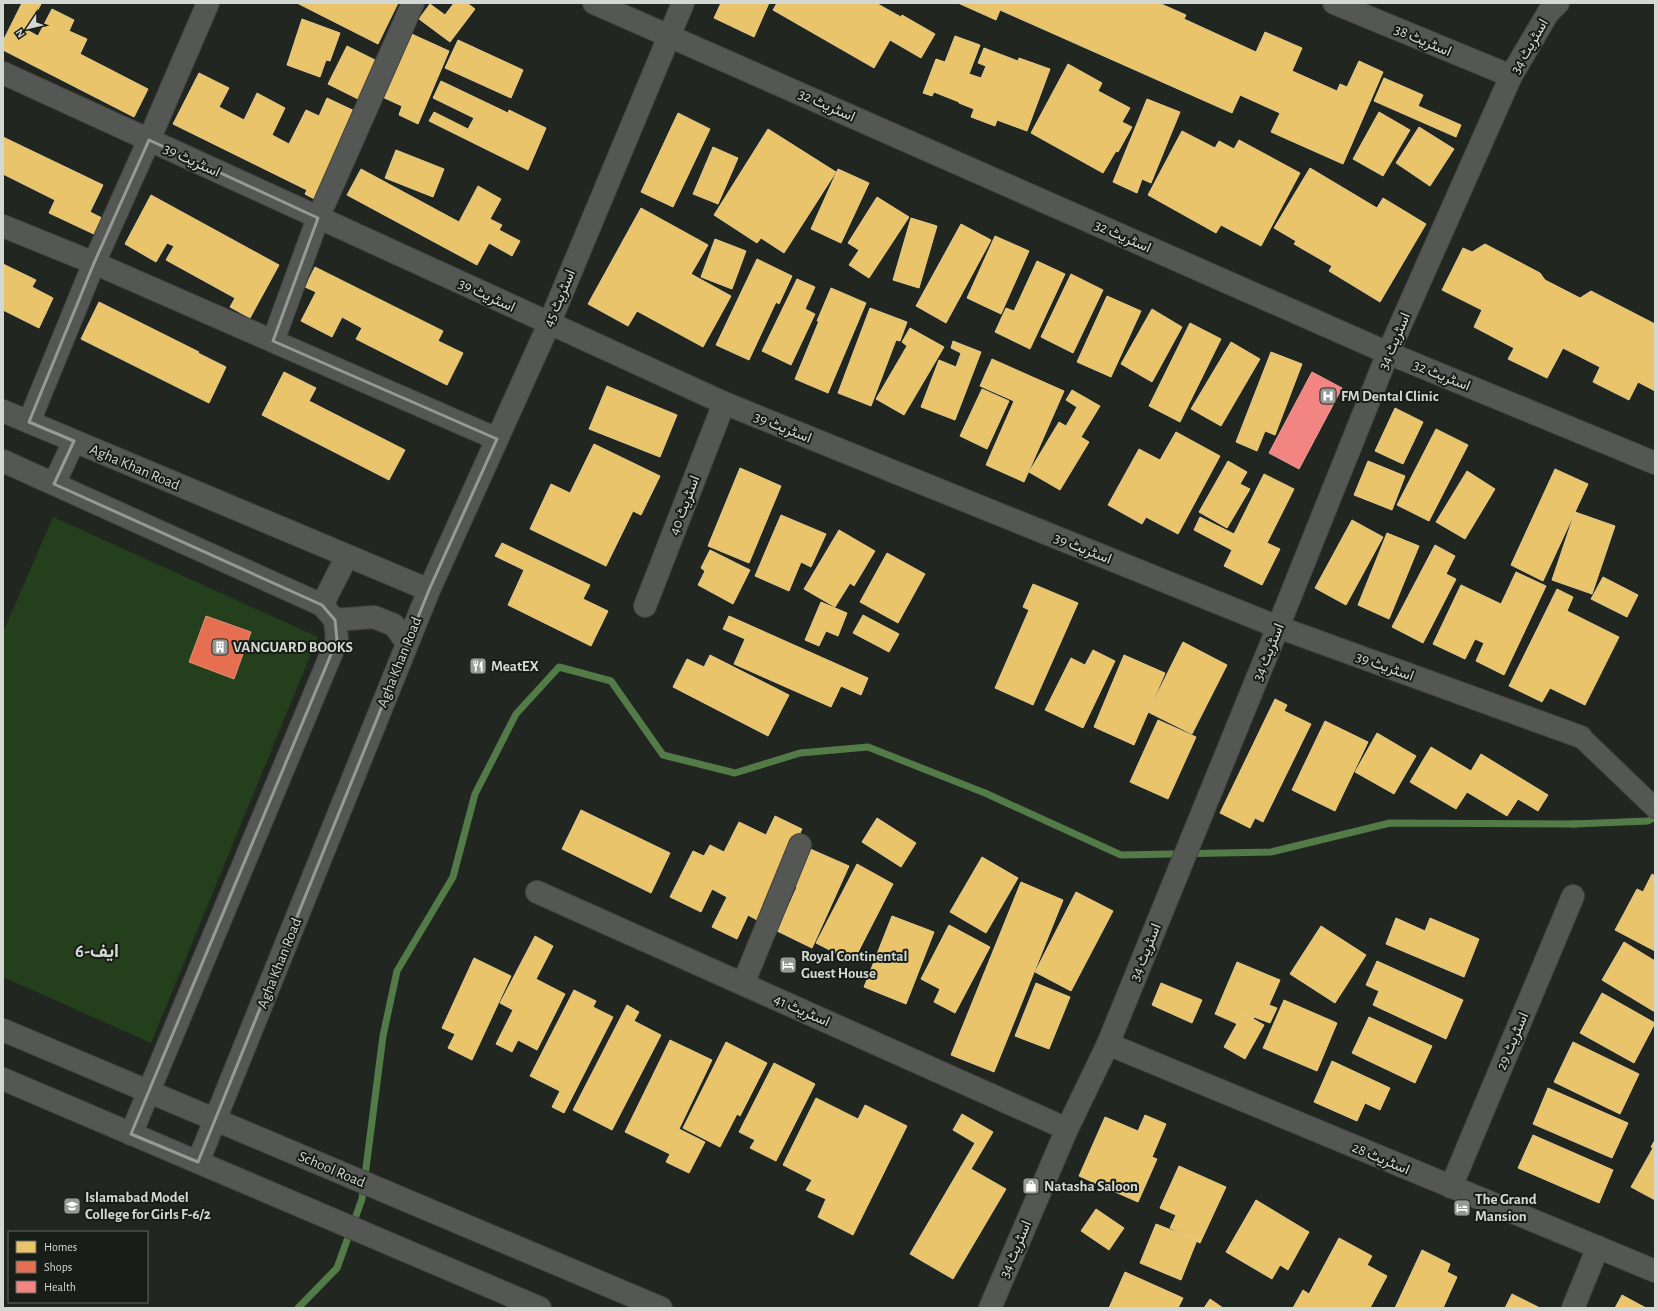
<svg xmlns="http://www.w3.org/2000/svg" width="1658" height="1311" font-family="'Alegreya Sans',Vazirmatn,sans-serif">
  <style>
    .pitch { fill: #233f1b }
    .homes { fill: #e9c46a; stroke: #e3ca8a }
    .shops { fill: #e76f51; stroke: #e18e78 }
    .health { fill: #f28482; stroke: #e99d9a }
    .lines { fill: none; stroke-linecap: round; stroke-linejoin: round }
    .stream { stroke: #537b48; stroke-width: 7 }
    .pedestrian-casing { stroke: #40433f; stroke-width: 22 }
    .minor-casing { stroke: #40433f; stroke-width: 24 }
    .tertiary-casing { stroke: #40433f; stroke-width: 24 }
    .pedestrian { stroke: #545754; stroke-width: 20 }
    .minor { stroke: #545754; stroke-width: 22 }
    .tertiary { stroke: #545754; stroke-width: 22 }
    .marked { fill: none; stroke: #969a95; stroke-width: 3; stroke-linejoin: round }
    .labels { text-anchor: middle; stroke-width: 4; stroke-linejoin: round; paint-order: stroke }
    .street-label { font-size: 15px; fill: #d4d8d3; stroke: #181e17 }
    .poi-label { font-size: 15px; font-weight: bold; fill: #d4d8d3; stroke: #181e17; text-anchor: start }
    .district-label { font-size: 19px; font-weight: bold; fill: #d4d8d3; stroke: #181e17 }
  </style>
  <rect width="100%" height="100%" fill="#222621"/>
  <path class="pitch" d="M53,517l265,120 -167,406 -148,-66v-345z"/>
  <g class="homes">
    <path d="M22,3l19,1 -14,26 11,6 14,-27 22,11 -5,11 18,8 -7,15 68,35 -14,28 -131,-67v-9z"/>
    <path d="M297,3h101l-20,41z"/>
    <path d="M454,3h13l8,6 -25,33 -31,-23 11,-15 15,11z"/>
    <path d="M721,3h48l-15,34 -40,-19z"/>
    <path d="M777,3h99l25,14 1,-2 33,19 -14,24 -31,-18 -16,28 -101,-58z"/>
    <path d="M958,3h201l27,12 -2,4 72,33 9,-20 37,16 -10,23 45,20 3,-7 7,3 12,-26 24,11 -40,92 -72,-32 9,-19 -40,-18 -8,18 -232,-103 -4,10z"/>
    <path d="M302,19l38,14 -10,28 -4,-1 -6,17 -33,-12z"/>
    <path d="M405,31l44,20 -31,73 -19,-9 3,-9 -24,-11z"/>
    <path d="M955,36l25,9 -11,29 12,4 5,-12 -8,-3 6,-15 34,13 1,-3 31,11 -23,62 -30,-11 -2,6 -24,-9 3,-8 -15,-6v-1l-25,-10 -2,4 -9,-3 13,-34 9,3z"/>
    <path d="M458,40l65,30 -12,28 -66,-30z"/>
    <path d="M347,46l32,16 -19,38 -32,-16z"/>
    <path d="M1068,64l34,19 -4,8 32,17 -8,14 10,5 -14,25 -2,-1 -13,22 -72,-40z"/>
    <path d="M199,73l30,15 -10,19 25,13 13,-27 28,15 -13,27 17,9 17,-34 13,6 8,-18 34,16 -43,87 -13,-7 2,-4 -134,-66z"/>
    <path d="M1384,78l39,17 -5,11 43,19 -5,12 -82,-36z"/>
    <path d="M441,81l67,32 1,-3 37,18 -18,42 -99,-49 5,-9 34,17 6,-11 -41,-20z"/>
    <path d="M1147,99l33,13 -29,71 -9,-4 -5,14 -24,-11z"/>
    <path d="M1379,112l31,18 -27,46 -30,-17z"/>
    <path d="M678,113l32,16 -37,78 -32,-15z"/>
    <path d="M1419,127l35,22 -24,37 -34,-23z"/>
    <path d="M768,129l68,43 -52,81 -23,-15 -4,5 -43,-28z"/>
    <path d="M1182,131l33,17 4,-7 15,8 5,-9 61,33 -39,73 -40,-21 -5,8 -68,-38z"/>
    <path d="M3,137l100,48 -13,27 16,8 -8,16 -49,-23 6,-13 -52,-26z"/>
    <path d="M713,147l25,11 -20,46 -25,-10z"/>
    <path d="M396,150l48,19 -11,28 -48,-19z"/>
    <path d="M1310,168l67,40 6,-10 43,26 -46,78 -51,-31 3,-5 -38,-22 2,-3 -22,-13z"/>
    <path d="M361,169l98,53 19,-36 23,13 -11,20 12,6 -3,5 21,11 -8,15 -23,-13 -12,22 -130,-70z"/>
    <path d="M838,169l31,14 -28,60 -30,-14z"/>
    <path d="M151,195l128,70 -29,53 -20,-11 5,-9 -69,-38 8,-14 -7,-3 -11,19 -31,-18z"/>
    <path d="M877,197l32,20 -40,61 -20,-13 10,-15 -11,-7z"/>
    <path d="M641,208l67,37 -17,29 40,22 -28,51 -66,-36 -9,15 -40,-22z"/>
    <path d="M911,218l26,8 -18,62 -26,-8z"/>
    <path d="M961,224l30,16 -45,83 -30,-17z"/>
    <path d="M995,236l34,15 -28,63 -34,-16z"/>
    <path d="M715,239l31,12 -14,38 -31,-12z"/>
    <path d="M1485,244l55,29 5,7 35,18 11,-7 64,33v67l-17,-9 -9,18 -36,-18 7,-15 -37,-19 -16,30 -39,-19 6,-11 -40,-21 8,-17 -40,-20 21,-42 9,4z"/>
    <path d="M757,259l35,17 -13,28 -3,-2 -27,58 -33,-15z"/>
    <path d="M1037,261l28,13 -35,75 -35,-17 11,-24 8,3z"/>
    <path d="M3,264l33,16 -4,7 21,11 -14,30 -36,-18z"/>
    <path d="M315,267l128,64 -5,10 25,12 -16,32 -91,-46 6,-11 -20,-11 -10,20 -31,-16 15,-29 -11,-5z"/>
    <path d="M1071,274l32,16 -30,63 -32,-16z"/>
    <path d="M797,279l18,8 -10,22 10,5 -24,51 -29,-14z"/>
    <path d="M831,288l35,15 -38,90 -33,-14 24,-58h-2z"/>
    <path d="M1107,296l34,15 -30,66 -34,-15z"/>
    <path d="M99,302l100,50 -1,1 28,14 -17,36 -128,-64z"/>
    <path d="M870,308l37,14 -7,19 -4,-1 -25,66 -33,-13z"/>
    <path d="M1152,309l30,18 -30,55 -31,-18z"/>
    <path d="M1190,323l31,16 -41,83 -31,-16z"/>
    <path d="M910,328l34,19 -40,68 -28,-16 31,-53 -5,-4z"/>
    <path d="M953,341l28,11 -26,68 -34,-13 18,-47 17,7 5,-14 -10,-5z"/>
    <path d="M1231,342l29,17 -39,67 -30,-17z"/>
    <path d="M1271,352l31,12 -27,71 -10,-4 -8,20 -21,-9z"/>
    <path d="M992,359l72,32 -40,91 -38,-17 28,-64 -34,-15z"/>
    <path d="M284,372l32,16 -7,13 96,49 -16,30 -127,-65z"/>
    <path d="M607,386l70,29 -17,42 -71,-28z"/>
    <path d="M982,389l27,12 -22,48 -27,-13z"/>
    <path d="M1072,390l28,16 -19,31 8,5 -29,48 -31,-18 30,-50 7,4 11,-19 -11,-7z"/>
    <path d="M1395,408l28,14 -20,42 -28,-13z"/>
    <path d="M1436,429l32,16 -39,76 -32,-16z"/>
    <path d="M1176,432l44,24 -42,78 -32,-17 -4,7 -34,-19 31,-56 21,11z"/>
    <path d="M594,444l66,32 -19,39 -8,-4 -27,55 -76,-37 21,-45 19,9z"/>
    <path d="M1228,461l19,11 -7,12 10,5 -23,39 -28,-16z"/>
    <path d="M1368,461l37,15 -13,34 -38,-15z"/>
    <path d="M740,468l41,18 -32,77 -41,-17z"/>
    <path d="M1555,469l33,15 -45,97 -32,-16z"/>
    <path d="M1467,471l28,18 -30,50 -29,-17z"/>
    <path d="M1264,474l30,15 -27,54 13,6 -18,36 -38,-19 8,-16 -38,-20 6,-13 34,17z"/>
    <path d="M1575,512l40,14 -23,68 -40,-14z"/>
    <path d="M781,515l45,19 -15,33 -10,-5 -12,29 -34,-15z"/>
    <path d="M1352,520l31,17 -37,68 -31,-17z"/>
    <path d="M839,530l36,21 -21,35 -4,-3 -15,24 -31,-18z"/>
    <path d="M1387,533l32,13 -30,73 -31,-14z"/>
    <path d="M502,543l88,42 -7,14 25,12 -17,35 -83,-41 16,-35 -29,-14z"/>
    <path d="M1435,545l20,11 -9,18 10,5 -33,64 -31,-16z"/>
    <path d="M710,550l40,20 -17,34 -35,-19 7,-14 -4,-3z"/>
    <path d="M887,553l38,21 -27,49 -38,-21z"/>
    <path d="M1516,572l30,14 -42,89 -28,-14 8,-18 -9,-4 -10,20 -32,-15 28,-59 40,19z"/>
    <path d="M1603,577l35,18 -11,22 -36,-18z"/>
    <path d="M1033,584l45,19 -45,102 -38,-17 34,-78 -6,-3z"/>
    <path d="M1557,589l16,8 -6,14 52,26 -34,68 -35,-17 -8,14 -33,-16z"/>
    <path d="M821,602l26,11 -9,23 -12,-5 -7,15 -14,-6z"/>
    <path d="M863,615l36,19 -10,18 -36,-19z"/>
    <path d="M729,616l139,62 -7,17 -20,-9 -10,21 -97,-43 11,-25 -22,-10z"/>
    <path d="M1183,642l44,23 -35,69 -44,-22z"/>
    <path d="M1093,650l22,11 -32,67 -38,-18 26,-52 14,7z"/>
    <path d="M710,655l79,40 -21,41 -95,-49 14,-28 17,8z"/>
    <path d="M1124,655l41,18 -31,72 -40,-18z"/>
    <path d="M1275,699l12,6 -3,6 27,13 -48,98 -8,-4 -5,10 -30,-15z"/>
    <path d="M1158,720l38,17 -28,62 -38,-17z"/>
    <path d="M1325,721l43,21 -33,69 -43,-21z"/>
    <path d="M1377,733l39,23 -22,38 -39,-22z"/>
    <path d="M1431,747l40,24 10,-17 67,41 -10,16 -20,-12 -11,17 -40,-24 -11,17 -46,-27z"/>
    <path d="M581,810l89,43 -19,40 -89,-44z"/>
    <path d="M775,816l27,13 -45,91 -9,-5 -11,24 -25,-12 15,-30 -15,-8 -11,23 -31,-15 23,-46 11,5 6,-11 14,7 15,-30 27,13z"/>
    <path d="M877,818l39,25 -15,24 -39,-25z"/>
    <path d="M808,848l41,18 -37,82 -35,-17 20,-44 -6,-3z"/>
    <path d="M982,857l36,21 -32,55 -36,-21z"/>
    <path d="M857,864l36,20 -40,78 -37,-19z"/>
    <path d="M1652,874l3,2v75l-40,-21 22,-41 6,3z"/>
    <path d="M1021,882l42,18 -69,172 -43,-17z"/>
    <path d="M1076,892l37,19 -42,80 -36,-19z"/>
    <path d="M892,916l42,16 -28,72 -42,-17z"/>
    <path d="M1396,918l29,13 5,-13 49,21 -15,38 -78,-33z"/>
    <path d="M949,925l41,22 -35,66 -21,-11 6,-13 -19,-10z"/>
    <path d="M1321,926l45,29 -31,48 -45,-29z"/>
    <path d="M535,936l18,10 -17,33 29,15 -28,56 -19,-10 -6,12 -16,-8 17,-34 -13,-7z"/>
    <path d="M1624,942l31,19v51l-53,-32z"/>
    <path d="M474,958l37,18 -39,84 -24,-12 7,-14 -13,-6z"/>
    <path d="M1377,961l86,39 -17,39 -73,-34 6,-14 -13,-6z"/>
    <path d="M1237,962l43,18 -11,25 8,3 -7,15 -16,-6 -5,12 -34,-15z"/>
    <path d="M1036,983l34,14 -21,52 -34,-13z"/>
    <path d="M1161,983l41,17 -10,23 -40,-18z"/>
    <path d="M574,990l22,11 -3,6 20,10 -49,96 -12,-6 8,-16 -30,-15z"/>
    <path d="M1602,993l53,30 -21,40 -54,-30z"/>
    <path d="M1284,1000l53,23 -20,48 -54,-23z"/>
    <path d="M627,1005l12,7 -5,9 27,14 -49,95 -39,-20z"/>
    <path d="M1243,1013l21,12 -19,34 -21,-12z"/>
    <path d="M1369,1017l63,29 -17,37 -63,-30z"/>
    <path d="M670,1040l42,20 -33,69 26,13 -16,31 -23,-11 4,-8 -45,-22z"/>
    <path d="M726,1042l41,21 -27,53 -3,-2 -17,33 -37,-19z"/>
    <path d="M1573,1042l66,32 -19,40 -66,-32z"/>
    <path d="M1332,1061l58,27 -10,22 -15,-7 -8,18 -43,-19z"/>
    <path d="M774,1063l41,21 -39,77 -26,-13 5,-8 -16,-8z"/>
    <path d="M1548,1088l80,35 -16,35 -79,-34z"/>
    <path d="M816,1098l42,21 7,-14 42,21 -54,109 -35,-18 8,-18 -20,-9 6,-10 -29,-15z"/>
    <path d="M962,1114l31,18 -22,37 35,20 -53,90 -43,-25 65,-111 -22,-13z"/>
    <path d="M1145,1115l21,9 -14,33 5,2 -19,43 -59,-26 26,-59 33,14z"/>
    <path d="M1533,1135l80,35 -14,33 -81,-35z"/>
    <path d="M1655,1140v60l-24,-13 22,-39 -2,-1z"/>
    <path d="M1179,1166l47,21 -26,56 -30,-15 6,-13 -16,-7z"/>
    <path d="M1256,1200l53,32 -21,38 -8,-5 -8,14 -46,-27z"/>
    <path d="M1096,1209l28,19 -15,22 -28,-19z"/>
    <path d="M1156,1224l41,16 -16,40 -41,-17z"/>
    <path d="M1339,1238l33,18 -5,9 20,11 -17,32h-77l10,-18 6,4z"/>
    <path d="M1422,1250l28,14 -3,8 10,5 -14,31h-48z"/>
    <path d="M1125,1272l58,26 -5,10h-69z"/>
    <path d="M1512,1294l28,14h-35z"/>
    <path d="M1622,1295l24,13h-31z"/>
    <path d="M1210,1299l13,9h-19z"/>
  </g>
  <path class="shops" d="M206,616l45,16 -17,47 -45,-17z"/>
  <path class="health" d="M1312,372l30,16 -43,81 -30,-16z"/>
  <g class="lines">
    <g class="stream">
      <path d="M1573,824l75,-3 7,-4"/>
      <path d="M298,1308l39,-40 25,-69 21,-163 14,-65 56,-94 22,-83 41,-80 43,-47 52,14 52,74 72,18 65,-20 68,-6 117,46 136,62 150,-3 119,-29 186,1"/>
    </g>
    <g class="pedestrian-casing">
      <path id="pedestrian" d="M1581,737l74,71"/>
    </g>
    <g class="minor-casing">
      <g id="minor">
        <path d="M594,3l794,350 267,110"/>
        <path d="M1334,3l177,73"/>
        <path d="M3,73l721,330 554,224 303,110"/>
        <path d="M3,226l91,37 403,176"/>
        <path d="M273,341l45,-123 95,-215"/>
        <path d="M29,422l65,-159 55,-123 59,-137"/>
        <path d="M429,590l120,-266 134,-321"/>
        <path d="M645,606l79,-203"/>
        <path d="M537,892l530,237"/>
        <path d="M743,984l57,-139"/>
        <path d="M1108,1044l547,227"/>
        <path d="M1451,1187l122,-291"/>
        <path d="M990,1308l77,-179 41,-85 170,-417 110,-274 123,-277 37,-63 10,-10"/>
        <path d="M1573,1308l25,-61"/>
      </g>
    </g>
    <g class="tertiary-casing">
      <g id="tertiary">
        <path d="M3,411l426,179 -231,572"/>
        <path d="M3,461l319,144 13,15 2,20 -206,494"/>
        <path d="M54,484l20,-43"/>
        <path d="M322,605l25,-49"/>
        <path d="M335,620l39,-3 20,8 13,18"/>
        <path d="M3,1030l658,278"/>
        <path d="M3,1079l537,229"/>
      </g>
    </g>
    <use href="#pedestrian" class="pedestrian"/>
    <use href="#minor" class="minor"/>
    <use href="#tertiary" class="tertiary"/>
  </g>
  <path class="marked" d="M149,140l169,78 -45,123 224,98 -68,151 -231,572 -67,-28 206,-494 -2,-20 -13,-15 -268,-121 20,-43 -45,-19 65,-159z"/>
  <defs>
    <g id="hospital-square" transform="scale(0.9)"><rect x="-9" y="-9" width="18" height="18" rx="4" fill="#969a95" stroke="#181e17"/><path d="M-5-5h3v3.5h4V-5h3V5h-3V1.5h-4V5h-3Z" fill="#fff"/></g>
    <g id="building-square" transform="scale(0.9)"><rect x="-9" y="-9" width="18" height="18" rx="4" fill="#969a95" stroke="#181e17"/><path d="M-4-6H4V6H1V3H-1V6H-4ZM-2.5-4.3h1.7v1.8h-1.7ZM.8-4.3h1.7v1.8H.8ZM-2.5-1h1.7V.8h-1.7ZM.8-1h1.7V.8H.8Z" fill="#fff"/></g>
    <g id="restaurant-square" transform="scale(0.9)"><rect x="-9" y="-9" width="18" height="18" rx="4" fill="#969a95" stroke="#181e17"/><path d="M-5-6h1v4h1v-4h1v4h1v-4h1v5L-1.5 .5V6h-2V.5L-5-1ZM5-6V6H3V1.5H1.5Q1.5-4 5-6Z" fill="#fff"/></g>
    <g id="hotel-square" transform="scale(0.9)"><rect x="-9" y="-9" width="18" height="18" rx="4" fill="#969a95" stroke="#181e17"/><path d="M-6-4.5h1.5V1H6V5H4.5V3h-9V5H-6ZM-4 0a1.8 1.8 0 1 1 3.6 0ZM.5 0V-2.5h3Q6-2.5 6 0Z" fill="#fff"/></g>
    <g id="shop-square" transform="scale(0.9)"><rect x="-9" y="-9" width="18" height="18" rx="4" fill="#969a95" stroke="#181e17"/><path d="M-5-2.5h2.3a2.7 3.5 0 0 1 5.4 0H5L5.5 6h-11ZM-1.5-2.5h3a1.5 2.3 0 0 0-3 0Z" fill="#fff"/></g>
    <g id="university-square" transform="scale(0.9)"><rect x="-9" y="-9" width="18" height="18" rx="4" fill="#969a95" stroke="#181e17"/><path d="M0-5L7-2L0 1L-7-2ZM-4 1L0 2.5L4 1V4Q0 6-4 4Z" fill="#fff"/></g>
  </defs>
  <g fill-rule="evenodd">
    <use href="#hospital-square" x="1328" y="396"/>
    <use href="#building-square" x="220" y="647"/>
    <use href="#restaurant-square" x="478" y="666"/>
    <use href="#hotel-square" x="788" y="965"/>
    <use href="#shop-square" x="1031" y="1186"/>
    <use href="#university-square" x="72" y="1206"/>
    <use href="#hotel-square" x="1462" y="1208"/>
  </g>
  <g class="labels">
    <g class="street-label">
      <text transform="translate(1423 40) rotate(23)" y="5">اسٹریٹ 38</text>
      <text transform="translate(1529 46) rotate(-60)" y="5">اسٹریٹ 34</text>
      <text transform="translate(827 105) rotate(24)" y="5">اسٹریٹ 32</text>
      <text transform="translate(192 160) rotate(25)" y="5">اسٹریٹ 39</text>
      <text transform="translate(1123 236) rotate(24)" y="5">اسٹریٹ 32</text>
      <text transform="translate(487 295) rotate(25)" y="5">اسٹریٹ 39</text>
      <text transform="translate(559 298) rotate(-67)" y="5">اسٹریٹ 45</text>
      <text transform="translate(1394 341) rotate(-67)" y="5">اسٹریٹ 34</text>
      <text transform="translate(1442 375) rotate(22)" y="5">اسٹریٹ 32</text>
      <text transform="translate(783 427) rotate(22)" y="5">اسٹریٹ 39</text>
      <text transform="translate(135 467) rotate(23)" y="5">Agha Khan Road</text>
      <text transform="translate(684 505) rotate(-69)" y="5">اسٹریٹ 40</text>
      <text transform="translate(1083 548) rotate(22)" y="5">اسٹریٹ 39</text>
      <text transform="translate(1268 652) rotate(-68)" y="5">اسٹریٹ 34</text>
      <text transform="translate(399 662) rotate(-68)" y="5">Agha Khan Road</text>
      <text transform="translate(1385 666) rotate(20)" y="5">اسٹریٹ 39</text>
      <text transform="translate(1145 952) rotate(-68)" y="5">اسٹریٹ 34</text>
      <text transform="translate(279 963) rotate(-68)" y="5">Agha Khan Road</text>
      <text transform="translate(802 1010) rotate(24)" y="5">اسٹریٹ 41</text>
      <text transform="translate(1512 1041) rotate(-67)" y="5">اسٹریٹ 29</text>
      <text transform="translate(1381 1158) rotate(23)" y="5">اسٹریٹ 28</text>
      <text transform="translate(332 1169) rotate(23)" y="5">School Road</text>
      <text transform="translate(1015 1249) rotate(-67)" y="5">اسٹریٹ 34</text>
    </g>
    <g class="poi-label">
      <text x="1341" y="401">FM Dental Clinic</text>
      <text x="233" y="652">VANGUARD BOOKS</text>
      <text x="491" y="671">MeatEX</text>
      <text x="801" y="961">Royal Continental<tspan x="801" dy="17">Guest House</tspan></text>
      <text x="1044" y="1191">Natasha Saloon</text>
      <text x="85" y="1202">Islamabad Model<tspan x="85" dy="17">College for Girls F-6/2</tspan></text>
      <text x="1475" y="1204">The Grand<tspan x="1475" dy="17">Mansion</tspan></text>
    </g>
    <g class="district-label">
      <text x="97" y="957">ایف-6</text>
    </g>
  </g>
  <rect width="1658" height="1311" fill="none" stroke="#d4d8d3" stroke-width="8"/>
  <rect x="8" y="1231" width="140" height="72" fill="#181e17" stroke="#636862"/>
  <rect x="16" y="1241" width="20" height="12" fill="#e9c46a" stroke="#636862"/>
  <text x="44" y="1251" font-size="12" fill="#d4d8d3">Homes</text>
  <rect x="16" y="1261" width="20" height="12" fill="#e76f51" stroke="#636862"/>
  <text x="44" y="1271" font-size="12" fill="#d4d8d3">Shops</text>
  <rect x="16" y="1281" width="20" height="12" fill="#f28482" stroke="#636862"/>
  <text x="44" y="1291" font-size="12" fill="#d4d8d3">Health</text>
  <g transform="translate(28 28) rotate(235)" stroke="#181e17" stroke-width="3" paint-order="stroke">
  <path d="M0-3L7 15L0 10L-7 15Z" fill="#d4d8d3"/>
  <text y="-6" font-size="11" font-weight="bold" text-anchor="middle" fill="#d4d8d3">N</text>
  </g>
</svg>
